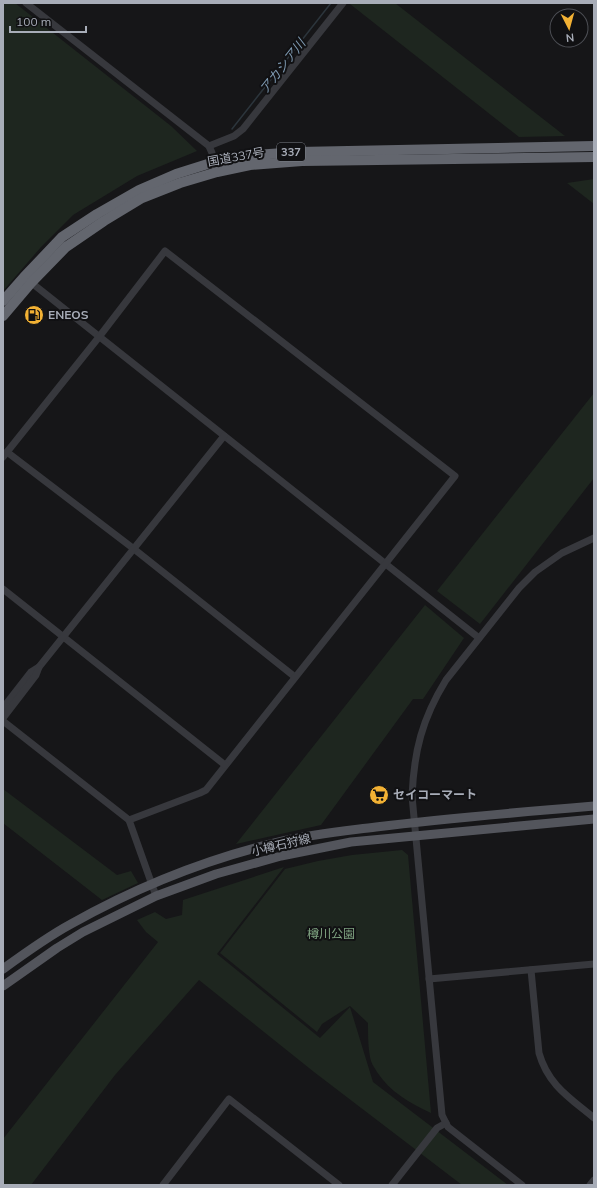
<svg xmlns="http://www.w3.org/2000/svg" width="597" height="1188" font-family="Mulish,'Noto Sans JP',sans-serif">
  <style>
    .green { fill: #1e261f }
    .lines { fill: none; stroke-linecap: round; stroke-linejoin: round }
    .stream { stroke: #2c353c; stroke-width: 1.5 }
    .minor { stroke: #37383d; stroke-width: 7 }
    .major { stroke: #53555c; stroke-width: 9 }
    .highway { stroke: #63666e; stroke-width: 10 }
    .labels { text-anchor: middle; stroke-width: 4; stroke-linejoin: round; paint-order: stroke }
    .shield { fill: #111113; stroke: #7b7e86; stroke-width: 1 }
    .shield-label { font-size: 11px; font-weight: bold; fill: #a8adb8 }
    .street-label { font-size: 12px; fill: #a8adb8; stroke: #111113 }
    .poi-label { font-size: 12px; font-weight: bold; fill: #a8adb8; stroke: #111113; text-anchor: start }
    .park-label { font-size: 12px; fill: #7fa381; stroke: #111113 }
    .water-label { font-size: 13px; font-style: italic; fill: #7f9bb3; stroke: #111113 }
  </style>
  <rect width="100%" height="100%" fill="#161618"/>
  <g class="green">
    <path d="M3,3h12l156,123 26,25 -60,25 -64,39 -32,32 -38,44z"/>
    <path d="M351,3h44l170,133 -46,1 -169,-133z"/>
    <path d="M594,179v25l-27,-21z"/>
    <path d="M594,393v85l-114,146 -43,-33z"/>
    <path d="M425,605l39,33 -41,61h-10l-92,126 -85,19z"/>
    <path d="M3,789l114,86 14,-4 7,12 -36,17 -99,-77z"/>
    <path d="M402,850l6,5 23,258c-21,-10 -41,-21 -54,-41 -2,-4 -5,-7 -6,-11 -3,-12 -3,-25 -3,-38l-18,-17 -28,18 -5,8 -97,-79 65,-84 33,-8 34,-6z"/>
    <path d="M284,867l-67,87 103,84 30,-31 23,75 135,103h-46l-148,-113 -115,-92 -84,95 -84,110h-28v-46l155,-197 -12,-10 -9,-12 18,-8 11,7 16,-4 1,-15z"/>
  </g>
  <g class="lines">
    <path class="stream" d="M232,129l99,-126"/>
    <g class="minor">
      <path d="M26,3l183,143 3,7 3,13"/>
      <path d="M209,146l25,-10 9,-7 100,-126"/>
      <path d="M28,280l451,358"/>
      <path d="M7,452l127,97 161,128"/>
      <path d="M3,457l96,-120 66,-86 290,225 -249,314 -6,3 -71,27"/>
      <path d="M3,589l222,176"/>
      <path d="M3,708l28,-36 8,-5 185,-231"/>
      <path d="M3,718l33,-43 3,-8"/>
      <path d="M3,721l126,99 27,76"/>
      <path d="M531,970l8,83c9,32 31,45 55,65"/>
      <path d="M429,979l165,-15"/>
      <path d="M163,1185l66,-86 110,86"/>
      <path d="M392,1185l45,-57 9,-5"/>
      <path d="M522,1185l-74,-58 -6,-12 -30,-319c2,-45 10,-77 34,-116l73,-92 16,-16 27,-19 32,-15"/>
      <path d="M590,1185l4,-5"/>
    </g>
    <g class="major">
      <path d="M3,969c22,-16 44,-32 68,-45 66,-37 138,-66 212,-83 31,-7 62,-10 93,-14 72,-9 145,-15 218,-21"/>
      <path d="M3,986l54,-38 26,-16 73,-36 60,-22 65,-18 70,-14 243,-23"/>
    </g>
    <g class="highway">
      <path d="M3,301l21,-24 38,-40 35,-23 42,-24 37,-16 38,-12 41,-7 43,-3 296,-6"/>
      <path d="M3,316l28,-33 35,-36 38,-26 38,-23 38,-15 37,-11 33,-7 52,-4 292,-4"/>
    </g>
  </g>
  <defs>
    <g id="fuel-disc" transform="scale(1)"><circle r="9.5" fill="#f2b134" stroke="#111113"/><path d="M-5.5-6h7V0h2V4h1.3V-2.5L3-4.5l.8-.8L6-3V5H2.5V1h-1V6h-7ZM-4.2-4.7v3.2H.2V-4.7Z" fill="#111"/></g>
    <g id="supermarket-disc" transform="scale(1)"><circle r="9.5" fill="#f2b134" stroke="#111113"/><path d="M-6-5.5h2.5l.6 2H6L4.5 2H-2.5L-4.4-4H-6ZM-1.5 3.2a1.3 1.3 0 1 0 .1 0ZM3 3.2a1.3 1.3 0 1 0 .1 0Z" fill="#111"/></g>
  </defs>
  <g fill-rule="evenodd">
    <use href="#fuel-disc" x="34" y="315"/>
    <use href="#supermarket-disc" x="379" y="795"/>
  </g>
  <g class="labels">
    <rect class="shield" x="277" y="143" width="28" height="18" rx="3"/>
    <g class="shield-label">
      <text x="291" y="156">337</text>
    </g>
    <g class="street-label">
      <text transform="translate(236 157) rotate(-10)" y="4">国道337号</text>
      <text transform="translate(281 845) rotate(-13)" y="4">小樽石狩線</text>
    </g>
    <g class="poi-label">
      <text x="48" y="319">ENEOS</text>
      <text x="393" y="799">セイコーマート</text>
    </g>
    <g class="park-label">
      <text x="331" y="938">樽川公園</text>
    </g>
    <g class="water-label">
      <text transform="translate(282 66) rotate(-52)" y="5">アカシア川</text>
    </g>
  </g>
  <rect width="597" height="1188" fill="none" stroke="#a8adb8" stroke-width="8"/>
  <g transform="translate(569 28) rotate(174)"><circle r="19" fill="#111113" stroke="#4d4f55"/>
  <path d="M0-3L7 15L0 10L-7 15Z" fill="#f2b134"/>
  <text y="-6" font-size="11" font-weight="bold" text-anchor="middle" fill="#a8adb8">N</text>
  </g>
  <path d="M10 26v6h76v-6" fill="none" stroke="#a8adb8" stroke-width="2"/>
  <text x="16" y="26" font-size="12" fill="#a8adb8" stroke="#111113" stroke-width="3" paint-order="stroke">100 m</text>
</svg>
